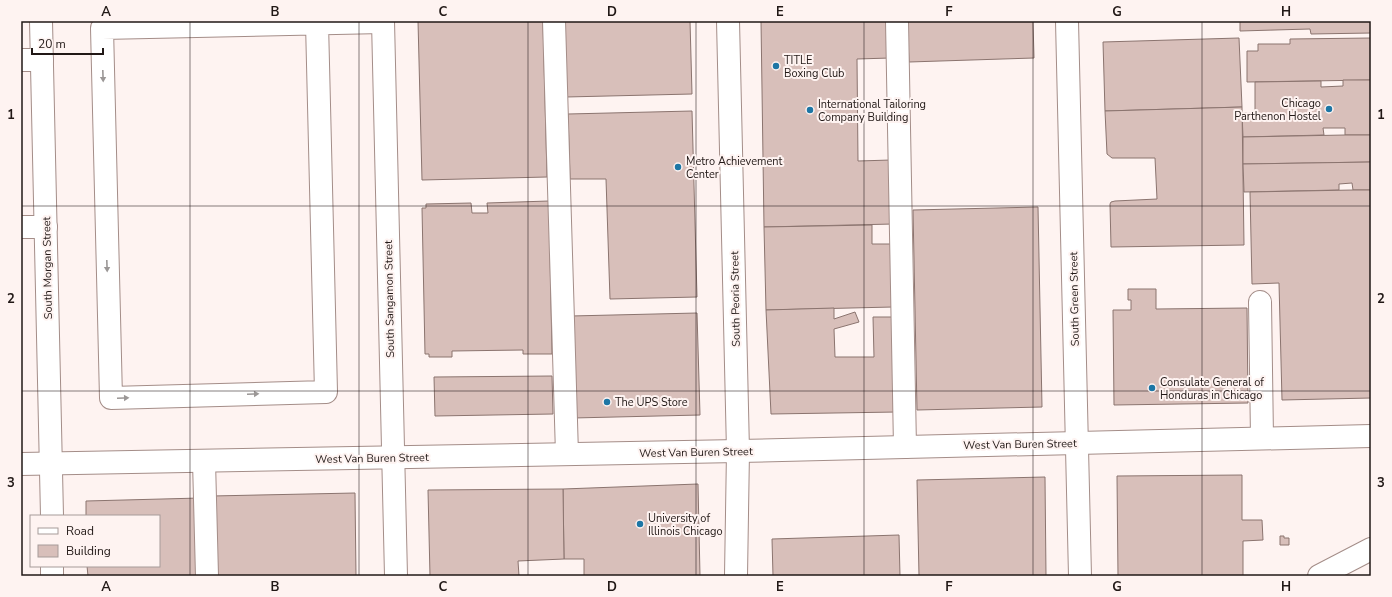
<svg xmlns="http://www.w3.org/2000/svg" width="1392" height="597" font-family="'Nunito Sans',sans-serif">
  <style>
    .building { fill: #d8bfba; stroke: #8b746f }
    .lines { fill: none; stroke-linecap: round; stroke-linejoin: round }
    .minor-casing { stroke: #a48d88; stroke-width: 24 }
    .minor { stroke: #fff; stroke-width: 22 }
    .oneway { fill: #9b9796 }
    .grid { fill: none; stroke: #211816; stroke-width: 1; stroke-opacity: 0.55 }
    .poi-dot { fill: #1d76a5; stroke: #fef3f1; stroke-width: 1.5 }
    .labels { text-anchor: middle; stroke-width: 4; stroke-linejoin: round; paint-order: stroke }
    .poi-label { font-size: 11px; fill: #211816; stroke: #fef3f1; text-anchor: start }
    .street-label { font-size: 11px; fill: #211816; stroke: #fef3f1 }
    .neatline { fill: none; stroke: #211816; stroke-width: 1.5 }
    .grid-label { font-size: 13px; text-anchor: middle; font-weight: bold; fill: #211816 }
  </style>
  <rect width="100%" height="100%" fill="#fef3f1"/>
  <g class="building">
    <path d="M418,21h125l4,156 -125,3z"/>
    <path d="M560,21h130l2,73 -126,3z"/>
    <path d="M761,21h128l1,37 -33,1 1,102 33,-1 2,64 -129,3z"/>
    <path d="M907,21h126l1,37 -125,4z"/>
    <path d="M1240,21h131v12l-60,1 -1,-5 -70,2z"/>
    <path d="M1239,38l3,69 -137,4 -2,-69z"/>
    <path d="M1371,38v42l-124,2v-31h11v-7h32v-5z"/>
    <path d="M1343,80h28v55h-26v-7h-22l1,7 -81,2 -1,-24h13v-31l66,-1v6l22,-1z"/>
    <path d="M1242,107l2,138 -133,2 -1,-43 1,-2 4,-1 42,-2 -2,-41h-43l-5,-4 -2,-43z"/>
    <path d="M692,111l5,186 -87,2 -4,-120h-36l-2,-65z"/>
    <path d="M1345,135h26v27l-128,2v-27z"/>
    <path d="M1371,162v28h-18l-1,-7 -13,1v6l-95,2 -1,-28z"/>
    <path d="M1353,190h18v208l-89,2 -3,-117 -27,1 -2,-92z"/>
    <path d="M549,201l3,153h-29v-4l-71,1v6h-23v-3h-4l-3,-146h4v-4l45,-1 1,10h16l-1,-10z"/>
    <path d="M1038,207l4,200 -125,3 -4,-200z"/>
    <path d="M872,225v19h20l1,63 -127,3 -2,-83z"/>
    <path d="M1128,289h28v20l91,-1 1,95 -134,2 -1,-95h18v-10h-3z"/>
    <path d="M834,308v11l21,-7 4,10 -25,7 1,28h39l-1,-40h22l2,95 -126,2 -5,-104z"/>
    <path d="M697,313l3,102 -127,3 -2,-102z"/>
    <path d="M552,376l1,38 -118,2 -1,-39z"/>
    <path d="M1242,475v45h20l1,20 -20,1v35h-125l-1,-100z"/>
    <path d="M1045,477l1,99h-127l-2,-96z"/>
    <path d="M698,484l2,92h-116v-17h-20l-1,-70z"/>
    <path d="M563,489l1,70 -46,2 1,15h-89l-2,-86z"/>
    <path d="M355,493l1,83h-143l-1,-80z"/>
    <path d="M200,498l2,78h-114l-1,-10h72v-50h-73v-15z"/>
    <path d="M899,535l1,41h-127l-1,-37z"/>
    <path d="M1280,536h4v2h5v7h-9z"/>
  </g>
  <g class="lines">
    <g class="minor-casing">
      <g id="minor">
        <path d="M41,21l11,495"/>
        <path d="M383,21l13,555"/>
        <path d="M554,21l13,433"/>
        <path d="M728,21l10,430 -2,125"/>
        <path d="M897,21l8,426"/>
        <path d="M1067,21l13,555"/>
        <path d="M317,23l9,369 -215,6 -9,-370 281,-6"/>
        <path d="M21,60h21"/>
        <path d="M21,227h25"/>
        <path d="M1260,302l2,136"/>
        <path d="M204,461l3,115"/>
        <path d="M21,464l717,-13 633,-15"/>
        <path d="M52,566v10"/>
        <path d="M1319,576l52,-27"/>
      </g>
    </g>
    <use href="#minor" class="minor"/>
  </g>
  <defs><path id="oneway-solid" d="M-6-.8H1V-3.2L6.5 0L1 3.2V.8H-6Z"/></defs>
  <g class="oneway">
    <use href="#oneway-solid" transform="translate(103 76) rotate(88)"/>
    <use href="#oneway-solid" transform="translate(107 266) rotate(88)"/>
    <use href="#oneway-solid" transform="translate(253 394) rotate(-2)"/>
    <use href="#oneway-solid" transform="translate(123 398) rotate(-2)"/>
  </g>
  <path class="grid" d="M190,21v555M359,21v555M528,21v555M696,21v555M864,21v555M1033,21v555M1202,21v555M21,206h1350M21,391h1350"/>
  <g class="poi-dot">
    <circle cx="776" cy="66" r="4"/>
    <circle cx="1329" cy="109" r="4"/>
    <circle cx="810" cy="110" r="4"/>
    <circle cx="678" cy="167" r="4"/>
    <circle cx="1152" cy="388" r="4"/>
    <circle cx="607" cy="402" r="4"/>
    <circle cx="640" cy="524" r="4"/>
  </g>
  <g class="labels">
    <g class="poi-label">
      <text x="784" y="64">TITLE<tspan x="784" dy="13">Boxing Club</tspan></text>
      <text x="1321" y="107" text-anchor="end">Chicago<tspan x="1321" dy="13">Parthenon Hostel</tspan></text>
      <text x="818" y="108">International Tailoring<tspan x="818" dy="13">Company Building</tspan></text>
      <text x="686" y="165">Metro Achievement<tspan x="686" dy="13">Center</tspan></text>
      <text x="1160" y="386">Consulate General of<tspan x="1160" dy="13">Honduras in Chicago</tspan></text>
      <text x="615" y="406">The UPS Store</text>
      <text x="648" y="522">University of<tspan x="648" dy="13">Illinois Chicago</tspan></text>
    </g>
    <g class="street-label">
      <text transform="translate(47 268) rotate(-91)" y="4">South Morgan Street</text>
      <text transform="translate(389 299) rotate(-91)" y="4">South Sangamon Street</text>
      <text transform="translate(735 299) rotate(-91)" y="4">South Peoria Street</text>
      <text transform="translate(1074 299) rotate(-91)" y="4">South Green Street</text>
      <text transform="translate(1020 444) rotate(-1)" y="4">West Van Buren Street</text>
      <text transform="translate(696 452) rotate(-1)" y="4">West Van Buren Street</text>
      <text transform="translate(372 458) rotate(-1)" y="4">West Van Buren Street</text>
    </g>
  </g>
  <rect width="1392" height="597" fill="none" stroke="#fef3f1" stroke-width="44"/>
  <rect x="30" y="515" width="130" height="52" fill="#fef3f1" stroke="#a69b99"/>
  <rect x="38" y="528" width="20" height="6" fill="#ffffff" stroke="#a69b99"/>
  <text x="66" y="535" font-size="12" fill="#211816">Road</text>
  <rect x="38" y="545" width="20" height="12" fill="#d8bfba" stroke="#a69b99"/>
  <text x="66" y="555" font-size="12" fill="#211816">Building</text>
  <path d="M32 48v6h71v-6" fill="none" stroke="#211816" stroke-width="2"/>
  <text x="38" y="48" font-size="12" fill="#211816" stroke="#fef3f1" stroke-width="3" paint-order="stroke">20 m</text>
  <rect x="22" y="22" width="1348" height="553" class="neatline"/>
  <g class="grid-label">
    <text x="106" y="16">A</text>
    <text x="275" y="16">B</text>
    <text x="443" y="16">C</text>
    <text x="612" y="16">D</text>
    <text x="780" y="16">E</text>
    <text x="949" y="16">F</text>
    <text x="1117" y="16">G</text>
    <text x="1286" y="16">H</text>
    <text x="11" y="119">1</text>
    <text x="1381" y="119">1</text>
    <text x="11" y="303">2</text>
    <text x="1381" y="303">2</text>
    <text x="11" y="487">3</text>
    <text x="1381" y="487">3</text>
    <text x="106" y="591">A</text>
    <text x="275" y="591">B</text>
    <text x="443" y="591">C</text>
    <text x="612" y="591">D</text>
    <text x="780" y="591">E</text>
    <text x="949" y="591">F</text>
    <text x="1117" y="591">G</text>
    <text x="1286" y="591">H</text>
  </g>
</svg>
